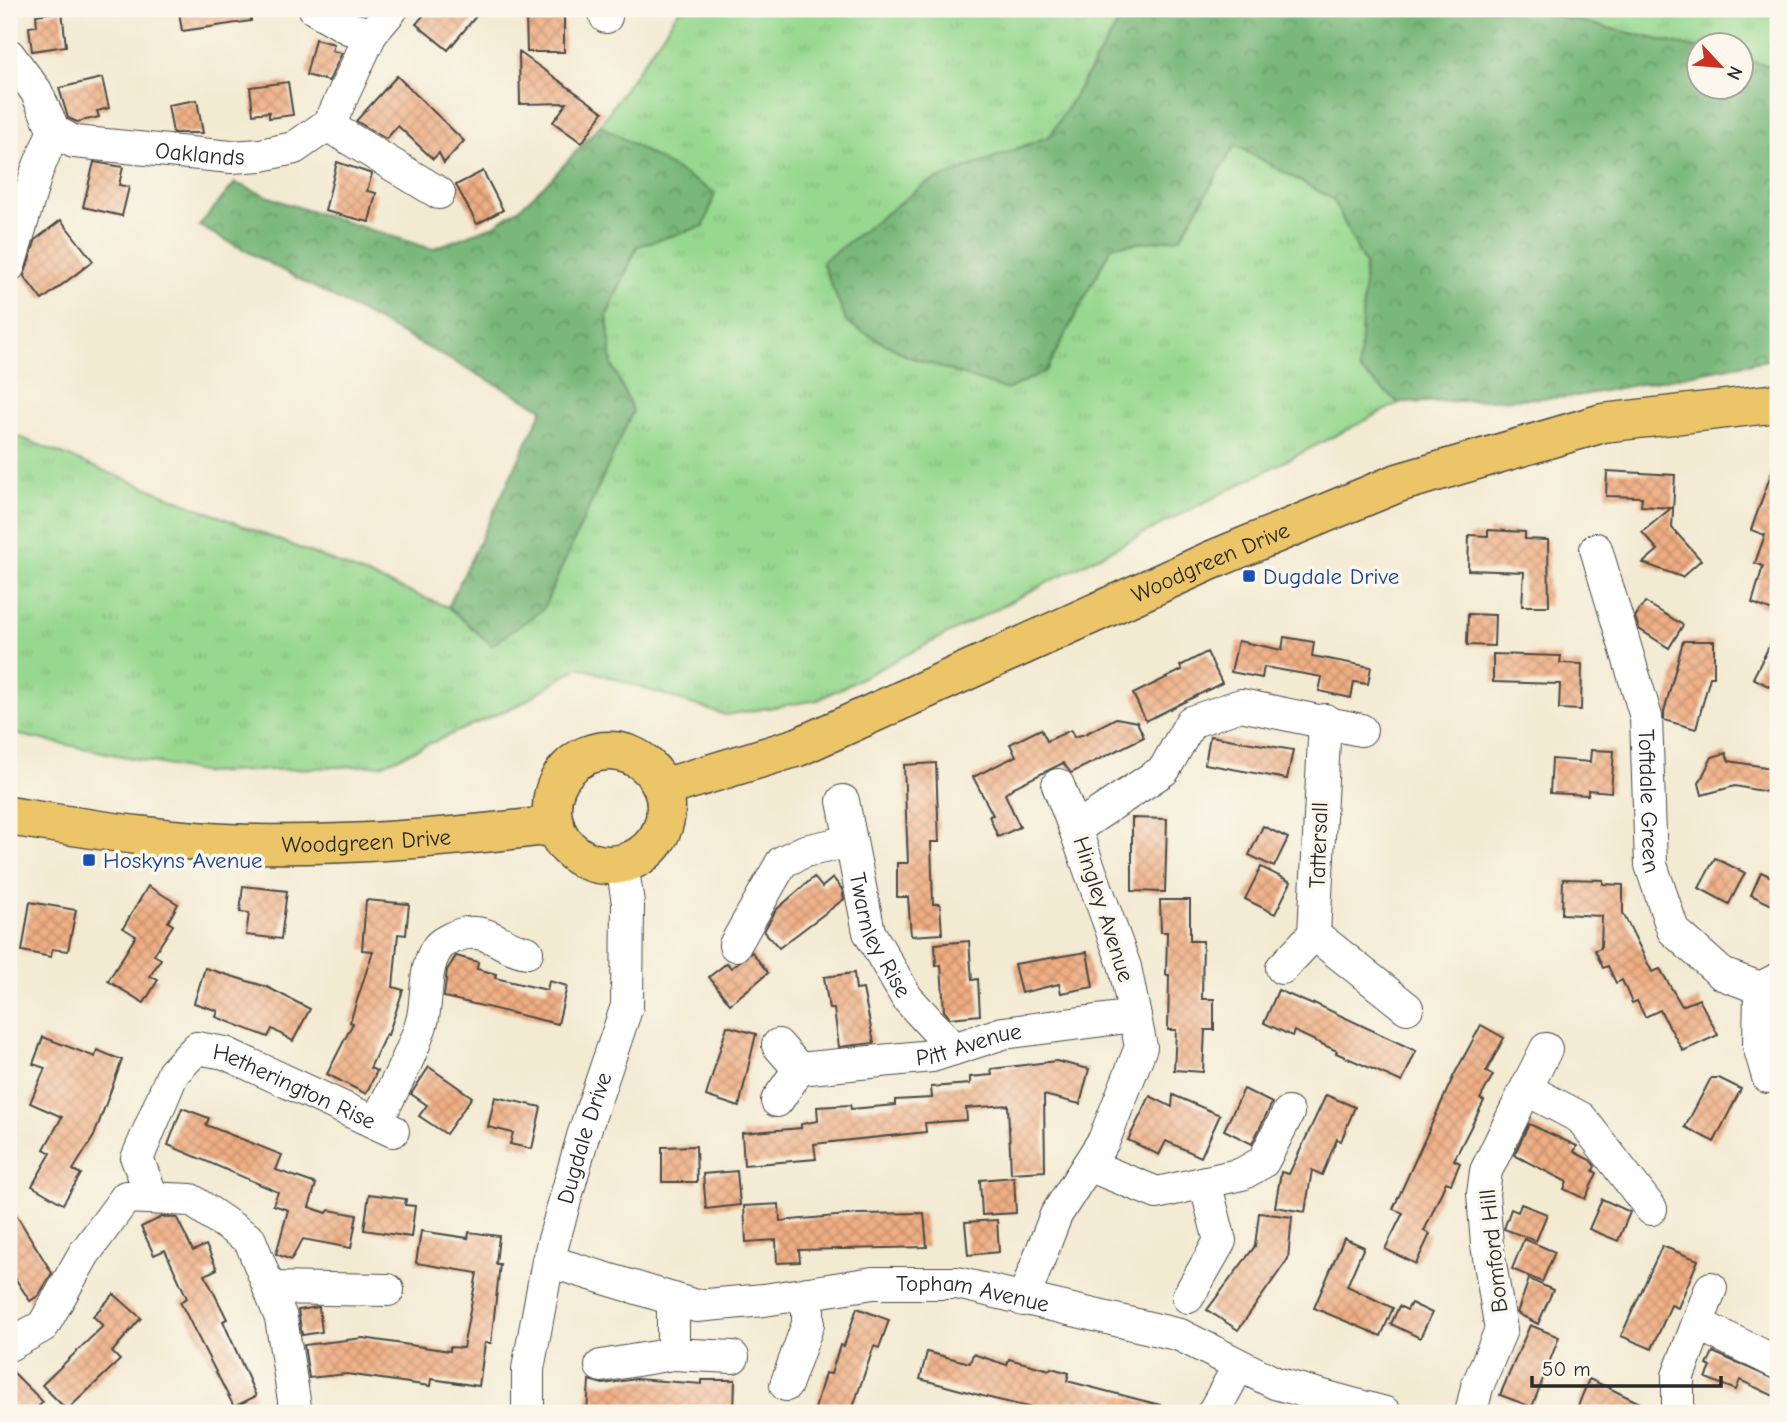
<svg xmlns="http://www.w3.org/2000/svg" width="1787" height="1422" font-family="'Comic Neue',sans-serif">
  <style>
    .grass { fill: url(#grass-tufts); stroke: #61825d; stroke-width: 2 }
    .forest { fill: url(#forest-crowns); stroke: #527252; stroke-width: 2 }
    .building { fill: url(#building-cross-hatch) }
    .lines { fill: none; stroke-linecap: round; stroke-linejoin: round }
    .minor-casing { stroke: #494844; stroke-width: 34 }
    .major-casing { stroke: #494844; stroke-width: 41 }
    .minor { stroke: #fff; stroke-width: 32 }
    .major { stroke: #edc569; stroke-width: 38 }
    .transit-dot { fill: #1a4fb4; stroke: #fbf7ec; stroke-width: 2.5 }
    .labels { text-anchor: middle; stroke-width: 7; stroke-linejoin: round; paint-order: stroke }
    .street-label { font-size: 23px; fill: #2b2b2b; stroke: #fbf7ec }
    .transit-label { font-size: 23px; fill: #164399; stroke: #fbf7ec; text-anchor: start }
  </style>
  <defs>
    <pattern id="grass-tufts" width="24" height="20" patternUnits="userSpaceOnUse" patternTransform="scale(1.75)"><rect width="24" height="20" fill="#97d88f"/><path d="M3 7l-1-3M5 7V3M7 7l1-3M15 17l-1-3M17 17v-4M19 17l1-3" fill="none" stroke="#82ba7c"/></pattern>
    <pattern id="forest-crowns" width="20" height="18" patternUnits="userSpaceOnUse" patternTransform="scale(1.75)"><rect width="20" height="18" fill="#79b87a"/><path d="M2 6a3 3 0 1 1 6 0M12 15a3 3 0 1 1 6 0" fill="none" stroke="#639664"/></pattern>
    <pattern id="building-cross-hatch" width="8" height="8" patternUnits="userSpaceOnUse" patternTransform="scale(1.75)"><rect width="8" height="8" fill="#f0ae83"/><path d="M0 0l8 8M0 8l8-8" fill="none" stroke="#c38e6b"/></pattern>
  </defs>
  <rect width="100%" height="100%" fill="#fbf7ec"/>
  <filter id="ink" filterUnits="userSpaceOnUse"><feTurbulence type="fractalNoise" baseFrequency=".0143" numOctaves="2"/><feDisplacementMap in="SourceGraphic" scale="14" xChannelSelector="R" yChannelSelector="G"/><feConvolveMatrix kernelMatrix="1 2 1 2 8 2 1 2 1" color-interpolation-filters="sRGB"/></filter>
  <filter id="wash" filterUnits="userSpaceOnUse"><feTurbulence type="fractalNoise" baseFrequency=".00686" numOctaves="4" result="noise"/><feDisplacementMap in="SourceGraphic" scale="28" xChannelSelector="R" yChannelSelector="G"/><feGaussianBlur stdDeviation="1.57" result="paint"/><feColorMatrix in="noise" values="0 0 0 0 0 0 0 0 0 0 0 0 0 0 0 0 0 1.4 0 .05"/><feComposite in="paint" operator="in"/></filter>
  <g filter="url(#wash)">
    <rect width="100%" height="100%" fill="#f3ead2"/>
    <g class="grass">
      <path d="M680,9h442l-1,10 -71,117 -125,48 121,187 66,-125 68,-8 55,-93 98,54 32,66 -5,105 39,33 -581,297 -93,15 -146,-48 -57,36 -141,62 -176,8 -196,-40v-300l439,174 44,38 141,-234 -21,-46 -5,-50 31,-69 66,-20 11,-33 -115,-68z"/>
      <path d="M1497,9h281v59l-36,-9v-13h-42l-1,3 -147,-34z"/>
    </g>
    <g class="forest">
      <path d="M1122,9h375l55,6 147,34 1,39h42v-29l36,9v290l-206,39 -173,6 -40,-33 6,-105 -32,-66 -98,-54 -55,93 -68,8 -66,125 -39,19 -100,-34 -60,-33 -25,-61 103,-78 125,-48 71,-117z"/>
      <path d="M600,125l115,68 -11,33 -67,20 -30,69 5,50 21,46 -90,198 -51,36 -44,-38 95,-198 -344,-183 36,-43 50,20 147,46 61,-23 28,-19 31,-29z"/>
    </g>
    <g id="blocks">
      <g class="building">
        <path d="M202,9h48l1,12 -69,10 -3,-19z"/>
        <path d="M429,9h53l-34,41 -32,-26z"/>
        <path d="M62,11l4,35 -34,5 -3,-24 8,-1 -1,-11z"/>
        <path d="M526,16h38v36h-37z"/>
        <path d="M315,39l19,5 -2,7 10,2 -13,28 -23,-6z"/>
        <path d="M519,52l84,60 -21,31 -29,-21 14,-19 -47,1z"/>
        <path d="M397,76l67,65 -20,22 -5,-10 -6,6 -35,-33 -12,13 -30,-18z"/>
        <path d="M102,78l7,30 -12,3 2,6 -22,5 -9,-4 -9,-30z"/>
        <path d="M288,82l5,33 -24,3v-6l-16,2 -3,-27z"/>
        <path d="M197,100l6,33h-30l-5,-28z"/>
        <path d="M94,162l29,5 -4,18 10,2 -7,29 -39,-9z"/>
        <path d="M337,162l35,12 -5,17 9,2 -7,29 -44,-11z"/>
        <path d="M483,171l20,39 -26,14 -21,-39z"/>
        <path d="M61,220l32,41 -51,39 -18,-24 12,-37z"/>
        <path d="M1775,463l3,1v149l-26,-10 11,-37 -8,-3 10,-28 -14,-5z"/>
        <path d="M1607,471l68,4 -3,53 29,32 -19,17 -39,-14 15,-13 -16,-18 29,-24 -30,-2 1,-9 -36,-1z"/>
        <path d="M1488,530l37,2v7l23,1 1,66h-27l2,-34 -56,-2 1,-35 19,1z"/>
        <path d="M1645,602l38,23 -14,23 -30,-19 -4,-12z"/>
        <path d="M1468,614l27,1 -1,31 -27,-1z"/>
        <path d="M1778,629v62l-25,-13z"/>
        <path d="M1284,637l30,5 -2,14 59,11 -3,17 -14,-2 -3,16 -32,-7 3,-14 -58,-10 -2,11 -31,-6 7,-31 44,9z"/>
        <path d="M1683,641h31v36h-4l-14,52 -32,-9v-8z"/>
        <path d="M1207,652l15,31 -76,38 -13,-27 49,-24 -2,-4z"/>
        <path d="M1493,654l68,2 -1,7 22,1 -1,46 -22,-1 1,-25 -67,-2z"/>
        <path d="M1116,718l21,4 7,15 -73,36 -8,-10 -49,24 -9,7 15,33 -22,10 -9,-21 4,-1 -20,-38 43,-21 -6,-12 31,-15 6,12 24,-11 3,7 11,-3z"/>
        <path d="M1210,736l83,14 -6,29 -82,-15z"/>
        <path d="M1591,750l23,1 -3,41 -23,-2v5l-38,-2 2,-34 38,3z"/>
        <path d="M1726,753l3,8 49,8v25l-43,-8 -33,9 -3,-12 13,-26z"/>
        <path d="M936,763l3,79h-8l2,62h7l2,30 -31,2 -3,-39h-11v-34h11l-4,-98z"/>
        <path d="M1132,818l35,1 -2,73 -33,-1z"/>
        <path d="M1263,826l25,12 -14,29 -25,-12z"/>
        <path d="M1715,858l30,15 -16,31 -30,-16z"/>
        <path d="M1261,867l30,15 -16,32 -30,-15z"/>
        <path d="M1761,872l17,8v28l-27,-13z"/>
        <path d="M814,877l8,10 11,-9 9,11 2,10 -65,49 -15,-17 12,-21z"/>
        <path d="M1563,879l40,1v4l20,1v28l29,59 8,-3 22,37 17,-7 19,36 -35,16 -23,-41 -15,7 -8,-16 -5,2 -10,-23 -6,3 -8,-17 -5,2 -8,-18 6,-2 1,-32 -40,-2z"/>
        <path d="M148,886l30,18 -10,18 5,3 -19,30 7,4 -11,17 8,4 -14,23 -36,-22 28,-45 -13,-8z"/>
        <path d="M243,886l44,5 -6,48 -35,-4 3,-22 -9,-1z"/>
        <path d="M366,900l43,4 -3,31 -8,-1 -5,53 10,3 -15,45 -2,-1 -16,34 7,3 -11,23 -39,-20 26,-51 -3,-1 23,-71 -11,-1z"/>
        <path d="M1160,900h30v41h13l-1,58h12v31h-9l-2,42 -29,-2 2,-40h-8l1,-55h-3l1,-43h-6z"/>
        <path d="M30,902l46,8 -8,41 -16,-2 -1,8 -29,-6z"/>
        <path d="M969,941l3,39 6,-1 2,36 -30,3 -6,-7 -3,-46 -5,1 -1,-22z"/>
        <path d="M752,952l16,21 -38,31 -21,-27 18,-14 4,5z"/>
        <path d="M1087,952l6,35 -32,6 -2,-9 -38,9 -7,-29z"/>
        <path d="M456,956l22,6 -1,7 19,5 -1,4 52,12 2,-9 18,5 -9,38 -114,-27 3,-27z"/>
        <path d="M205,968l62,19 43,22 -17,32 -21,-12 -4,8 -52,-20 2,-6 -24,-8z"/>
        <path d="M854,973l2,17 7,-1 11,54 -35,4 -5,-38h-5l-5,-32z"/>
        <path d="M1278,990l35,15 1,-2 102,48 -14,31 -66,-29 1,-2 -43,-20 -2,5 -28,-13z"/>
        <path d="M1481,1025l23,13 -18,34 7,3 -13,24 4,2 -30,59 6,3 -9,21 -5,-2 -22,49 6,3 -14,30 -31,-15 18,-36 -10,-4 61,-134z"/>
        <path d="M727,1026l29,8 -17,73 -33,-11z"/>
        <path d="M43,1037l52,20 2,-7 25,10 -28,76 -21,34 8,4 -18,30 -31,-18 19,-33 -7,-4 18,-32 -32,-14 15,-35 -12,-4z"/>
        <path d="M1056,1061l33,8 -9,35 -36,-9 1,76 -34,2 -3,-68 -42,3 1,12 -42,3 1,9 -112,12 2,15 -72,6 -2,-32 59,-5v-4l17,-3 -1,-14 33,-2 1,4 44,-4v-5l37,-2 -1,-11 39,-3v-7l22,-2 -1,-6z"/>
        <path d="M429,1067l43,30 -26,37 -27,-18 8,-11 -16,-11z"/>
        <path d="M1711,1078h8l22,11 -27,53 -29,-15z"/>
        <path d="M1244,1089l28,14 -20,41 -28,-14z"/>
        <path d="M1173,1095l47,20 -19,42 -35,-16 -7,14 -31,-15 22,-44 22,11z"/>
        <path d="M1326,1095l29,12 -14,34 -4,-2 -15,36 -10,-5 -7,42 -30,-5 6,-35 8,2z"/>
        <path d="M495,1097l46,10 -9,42 -22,-5 3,-11 -25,-6z"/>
        <path d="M182,1108l27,10 -3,7 76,30 -6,15 40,14 -7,23 18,6 2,-3 28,5 -6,33 -48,-9 -12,21 -15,-6 12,-44 -15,-5 5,-13 -110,-47z"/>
        <path d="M1529,1124l48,22 -3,6 16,8 5,6 -2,5 4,2 -12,26 -21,-10 3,-7 -53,-27z"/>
        <path d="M696,1146l1,36h-35v-35z"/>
        <path d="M737,1171l3,34 -34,4 -3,-35z"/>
        <path d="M1014,1177l2,36 -34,2 -2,-35z"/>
        <path d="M369,1194l37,5 -1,6 10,1 -4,31 -47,-7z"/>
        <path d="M1602,1199l28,13 -12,29 -29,-12z"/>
        <path d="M9,1203l43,70 -13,22 -9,6 -21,-32z"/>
        <path d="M779,1204l1,17 79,-7 65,-1 3,34 -128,3 1,12 -23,1 -1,-23 -30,2 -2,-36z"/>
        <path d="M1521,1204l26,10 -11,27 -32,-12 7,-20 7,3z"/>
        <path d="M1259,1213l33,4 -4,42 -50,71 -31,-20 48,-64z"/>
        <path d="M162,1217l15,1 16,33 13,-6 11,24 -12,6 22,44 -4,2 33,75 -22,11 -54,-105 7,-4 -22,-48 -11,5 -13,-28z"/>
        <path d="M997,1220l2,32 -31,3 -3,-33z"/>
        <path d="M421,1231l47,7 1,-6 30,4 -3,28h4l-9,79h-6l-6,43 -48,-7 -1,7 -83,-12 -38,4 -5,-33 59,-7 87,13v-4l13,1 14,-75 -61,-10z"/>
        <path d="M1344,1238l20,9 -17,39 46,22 -12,28 -67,-28z"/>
        <path d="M1524,1239l31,13 -13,30 -30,-13z"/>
        <path d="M1662,1246l36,14 -20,48 -7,-3 -19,44 -31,-13z"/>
        <path d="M1529,1279l24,11 -15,34 -21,-11z"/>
        <path d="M114,1294l27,24 -29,34 8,8 -53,50 -25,-25 61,-59 -10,-10z"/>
        <path d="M1411,1303l21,10 -12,25 -29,-14 8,-18 8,4z"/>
        <path d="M319,1307l3,25 -20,3 -4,-25z"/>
        <path d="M857,1308l32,12 -10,28 -5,-2 -23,67h-37l11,-40 6,1 9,-29 4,1z"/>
        <path d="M1530,1325l29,12 -27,70 -32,-12z"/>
        <path d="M927,1352l43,11 3,-9 34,11 2,-6 41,11 1,-2 18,5 -2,8 97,25 -1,7h-109l-64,-15 -70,-19z"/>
        <path d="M1713,1352l65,29v17l-38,-18 -4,10 -30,-12 5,-11 -4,-2z"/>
        <path d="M9,1368l34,34 -11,11h-23z"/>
        <path d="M636,1379l66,5v-4h33l-1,33h-147l2,-33 14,4z"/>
        <path d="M1589,1379l18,8 53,26h-85z"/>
      </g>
    </g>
  </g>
  <g filter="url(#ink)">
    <use href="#blocks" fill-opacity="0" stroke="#494844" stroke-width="2"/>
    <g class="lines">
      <g class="minor-casing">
        <g id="minor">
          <path d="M315,9l33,19 23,6 21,-25"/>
          <path d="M604,9l2,8"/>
          <path id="s1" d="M9,55l27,36 18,40 20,11 157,15 30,-2 33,-7 36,-25 41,-89"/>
          <path d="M327,125l112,68"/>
          <path d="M9,266l28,-95 17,-41"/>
          <path id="s2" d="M1596,549l50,168 5,148 22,65 49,44 38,14 18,-9"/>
          <path d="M1325,720l-11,214 93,74"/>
          <path d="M1058,785l17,44"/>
          <path id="s3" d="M843,801l26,131 38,66 47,51"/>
          <path d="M735,945l47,-83 23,-11 46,-10"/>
          <path d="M1282,968l32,-34"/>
          <path d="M1760,988l-1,58 9,31"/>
          <path id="s4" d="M799,1069l133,-13 71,-23 132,-17"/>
          <path d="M1526,1089l20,-40"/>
          <path d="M777,1101l22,-32 -21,-24"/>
          <path d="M376,1123c16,-32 34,-64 45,-98 8,-24 1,-56 17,-78 5,-6 21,-13 29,-14 24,-3 37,16 60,19"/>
          <path d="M1088,1165l69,28 85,-19 21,-12 25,-49"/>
          <path id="s5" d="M153,1198l-16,-39 36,-86 24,-25 28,5 168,78"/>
          <path id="s6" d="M548,1261l148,45 68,-6 109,-17h84l223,52 95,48 110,30"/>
          <path d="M269,1288l119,2"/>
          <path d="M1188,1297l32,-56 -15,-59"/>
          <path d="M673,1299v55l60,3"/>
          <path d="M1023,1300l33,-85 48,-75 37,-93 -16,-80 -50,-138 89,-59 27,-48 50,-17 120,25"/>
          <path d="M1698,1324l80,39"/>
          <path d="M9,1345l34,-19 41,-72 42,-57 65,3 59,40 31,78 15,95"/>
          <path d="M601,1366l72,-12"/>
          <path d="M786,1385l22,-61v-31"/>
          <path id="s7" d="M528,1413v-44l20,-108 35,-125 44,-130 1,-103 -6,-39"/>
          <path d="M1213,1413l26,-48"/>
          <path d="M1471,1413l6,-26 24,-57 -14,-85 -4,-51 3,-23 40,-82 55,29 70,91"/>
          <path d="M1678,1413v-37l33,-88"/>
        </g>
      </g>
      <g class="major-casing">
        <g id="major">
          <circle cx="609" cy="808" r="57"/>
          <path id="s8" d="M663,788l135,-41 414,-187 186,-77 205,-60 175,-20"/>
          <path id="s9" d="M9,816c82,13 165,27 248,28 99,2 200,-7 298,-19"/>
        </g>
      </g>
      <use href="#minor" class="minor"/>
      <use href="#major" class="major"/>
    </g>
  </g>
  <g class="transit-dot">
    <rect x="1242" y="569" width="14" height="14" rx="3.5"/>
    <rect x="82" y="853" width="14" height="14" rx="3.5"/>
  </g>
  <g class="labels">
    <g class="street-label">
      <text dy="8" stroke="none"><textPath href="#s1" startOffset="238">Oaklands</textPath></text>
      <text dy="8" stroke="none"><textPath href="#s8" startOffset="593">Woodgreen Drive</textPath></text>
      <text dy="8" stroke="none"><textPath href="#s2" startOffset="259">Toftdale Green</textPath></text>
      <text dy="8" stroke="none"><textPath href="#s9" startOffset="359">Woodgreen Drive</textPath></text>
      <text transform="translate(1318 845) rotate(-88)" y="8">Tattersall</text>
      <text transform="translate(1104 909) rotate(72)" y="8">Hingley Avenue</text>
      <text dy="8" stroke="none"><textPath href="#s3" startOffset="140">Twarnley Rise</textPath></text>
      <text dy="8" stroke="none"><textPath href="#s4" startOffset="172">Pitt Avenue</textPath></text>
      <text dy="8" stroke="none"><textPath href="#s5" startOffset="275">Hetherington Rise</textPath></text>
      <text dy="8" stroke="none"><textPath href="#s7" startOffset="282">Dugdale Drive</textPath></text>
      <text transform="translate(1493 1251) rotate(-96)" y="8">Bomford Hill</text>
      <text dy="8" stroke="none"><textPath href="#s6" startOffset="434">Topham Avenue</textPath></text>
    </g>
    <g class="transit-label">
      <text x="1263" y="584">Dugdale Drive</text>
      <text x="103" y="868">Hoskyns Avenue</text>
    </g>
  </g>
  <rect width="1787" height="1422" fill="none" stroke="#fbf7ec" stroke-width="35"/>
  <g transform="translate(1720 66) rotate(116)"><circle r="33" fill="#fbf7ec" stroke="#a8a59f" stroke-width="2"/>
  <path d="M0-5L12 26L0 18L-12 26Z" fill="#c8321e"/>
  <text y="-10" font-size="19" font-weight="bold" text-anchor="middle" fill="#2b2b2b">N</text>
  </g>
  <path d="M1532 1376v10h189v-10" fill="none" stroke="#2b2b2b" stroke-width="3.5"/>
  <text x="1542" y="1376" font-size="21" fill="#2b2b2b" stroke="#fbf7ec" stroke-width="5" paint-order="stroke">50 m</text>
</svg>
